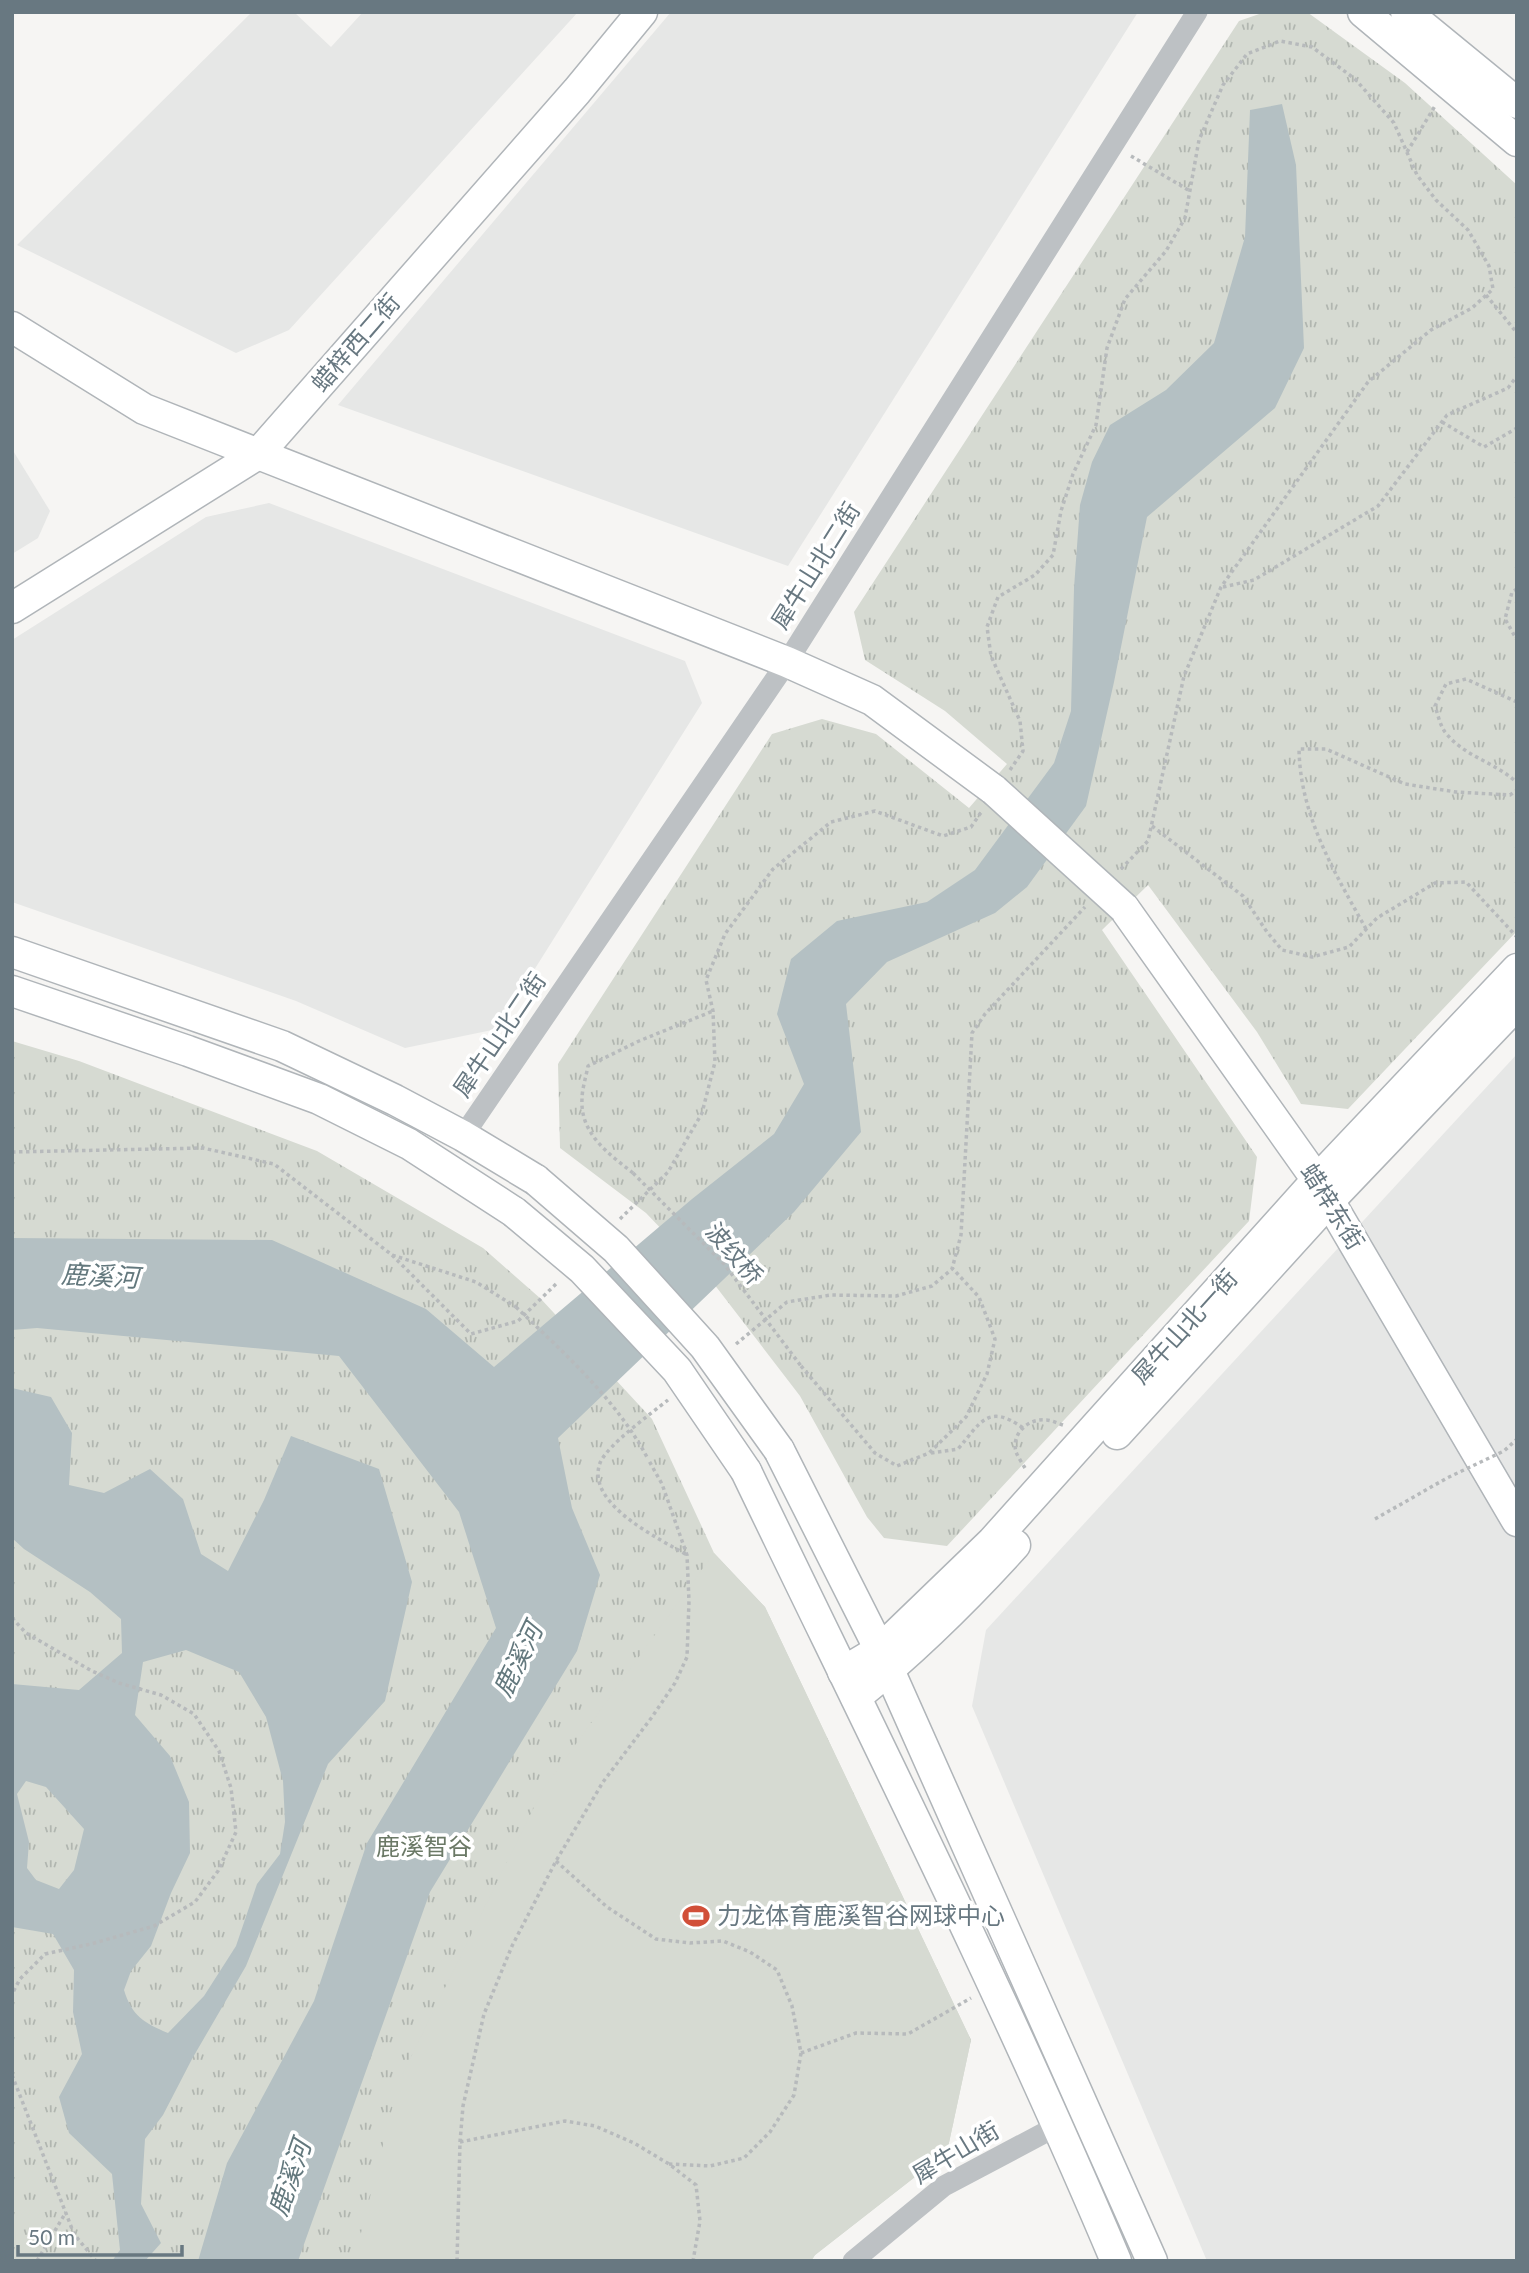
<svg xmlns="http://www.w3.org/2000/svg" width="1529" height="2273" font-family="Lato,'Noto Sans SC',sans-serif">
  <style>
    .built { fill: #e6e7e6 }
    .park { fill: url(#park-tufts) }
    .garden { fill: #d6dad2 }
    .water { fill: #b4c0c3; fill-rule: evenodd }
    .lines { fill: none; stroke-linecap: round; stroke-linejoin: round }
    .secondary-casing { stroke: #b0b5b9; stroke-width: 33 }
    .path { stroke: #b7babc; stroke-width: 3.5; stroke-dasharray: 3.5 3.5; stroke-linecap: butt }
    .street { stroke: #bdc1c4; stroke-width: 21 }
    .secondary { stroke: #fff; stroke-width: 30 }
    .secondary-bridge-casing { stroke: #b0b5b9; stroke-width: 33; stroke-linecap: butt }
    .path-bridge { stroke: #b7babc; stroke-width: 3.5; stroke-dasharray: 3.5 3.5; stroke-linecap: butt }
    .secondary-bridge { stroke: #fff; stroke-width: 30 }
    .labels { text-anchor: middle; stroke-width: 7; stroke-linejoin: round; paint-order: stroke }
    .street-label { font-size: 24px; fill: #687881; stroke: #fff }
    .park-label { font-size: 24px; fill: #6b7966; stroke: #fff }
    .poi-label { font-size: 24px; fill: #687881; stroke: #fff; text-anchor: start }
    .water-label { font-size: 26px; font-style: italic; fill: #63787d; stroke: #fff }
  </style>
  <defs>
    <pattern id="park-tufts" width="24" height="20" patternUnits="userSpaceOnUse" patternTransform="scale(1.75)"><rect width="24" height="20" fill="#d6dad2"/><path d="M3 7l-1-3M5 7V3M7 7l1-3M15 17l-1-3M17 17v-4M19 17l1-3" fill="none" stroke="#b1b6b0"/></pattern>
  </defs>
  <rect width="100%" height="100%" fill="#f6f5f3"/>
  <g class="built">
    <path d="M252,12h42l37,35 32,-35h215l-289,318 -53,23 -219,-108z"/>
    <path d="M671,12h467l-350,554 -450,-161z"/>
    <path d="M12,449l38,62 -12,27 -26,16z"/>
    <path d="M269,503l416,158 17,42 -205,326 -92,19 -109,-47 -284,-99v-262l194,-123z"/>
    <path d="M1517,1054v1207h-310l-235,-555 14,-76z"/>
  </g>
  <g class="park">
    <path d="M1265,12h42l98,71 112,102v746l-169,178 -47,-5 -44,-72 -109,-147 -46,45 155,227 -8,64 -302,325 -63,-8 -17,-21 -67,-121 -86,-112 -68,-71 -86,-65 -2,-84 214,-330 50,-15 54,15 93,74 38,-44 -62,-53 -80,-51 -11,-48 385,-591z"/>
    <path d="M12,1041l67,20 238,90 166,97 58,51 111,120 62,134 51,54 206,433 -24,112 -132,103 -4,6h-799z"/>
  </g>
  <path class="garden" d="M714,1553l51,54 206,433 -24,112 -132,103 -4,6h-457l45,-180 143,-290z"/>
  <g class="water">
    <path d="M1282,104l14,61 8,183 -29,60 -128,109 -33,165 -28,124 -59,81 -32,26 -108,49 -41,42 15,128 -67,80 -236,226 14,70 28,67 -23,76 -147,241 -132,369h-100l29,-98 87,-162 53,-158 129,-215 -37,-116 -120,-156 -302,-28 -25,2v-92l260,2 154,69 68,58 198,-168 82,-65 30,-50 -27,-70 14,-55 46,-38 90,-19 48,-32 79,-107 17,-52 3,-123 6,-83 12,-43 18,-37 56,-35 48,-47 31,-106 5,-127z"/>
    <path d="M12,1388l39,9 21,36 -3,52 35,8 46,-24 33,30 18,55 27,17 36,-71 27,-64 88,33 33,113 -27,119 -57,63 -82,202 -54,93 -29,56 -18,24 -4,65 20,39 -16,18h-33l8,-11 -8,-76 -43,-41 -10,-36 23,-43 -9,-42 1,-42 -21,-36 -41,-7v-243l67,6 43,-37 -1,-34 -31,-27 -66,-43 -12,-11zM186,1650l53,22 27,45 17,64 2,41 -5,32 -23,30 -21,62 -32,50 -36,37c-24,-10 -36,-17 -44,-43l7,-19 20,-25 20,-53 19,-40 -1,-51 -19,-46 -35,-41 8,-53zM26,1781l20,6 38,42 -10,41 -15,19 -23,-9 -9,-12 2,-26 -12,-48z"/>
  </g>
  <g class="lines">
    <g class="secondary-casing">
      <g id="secondary">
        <path d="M1363,12l154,129"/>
        <path d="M1406,12l111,91"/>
        <path d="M12,327l132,82 643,253 85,38 122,90"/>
        <path d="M12,608l246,-154 319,-363 65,-79"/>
        <path d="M1124,908l193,272 200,341"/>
        <path d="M12,952l270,94 113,54 68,36 73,44"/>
        <path d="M12,991l176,60 131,48 90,45 105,68"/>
        <path d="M1117,1434l212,-233 188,-197"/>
        <path d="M779,1450l101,200 272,611"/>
        <path d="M746,1471c126,262 257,522 370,790"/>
        <path d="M843,1672l37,-22 112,-108 325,-362 200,-211"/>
        <path d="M856,1697c57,-46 110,-98 159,-152"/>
      </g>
    </g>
    <g class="path">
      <path d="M1407,152l28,-46"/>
      <path d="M1131,156l59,35"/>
      <path d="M1486,295l31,38"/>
      <path d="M1442,422l42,25 33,-19"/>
      <path d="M1223,587l31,-7 124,-74 69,-91 61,-27 9,-12"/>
      <path d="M1517,589l-5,3 -7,27 12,21"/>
      <path d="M1517,702l-51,-23 -20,5 -11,22c3,9 5,19 10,26 19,25 51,30 72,51"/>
      <path d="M1010,770l13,-19 -3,-30 -29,-65 -4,-29 11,-30 37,-22 18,-20 8,-44 12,-37 23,-49 11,-77 18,-49 41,-48 19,-33 14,-78 24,-55 24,-31 33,-13 32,6 43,32 39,44 23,52 19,25 32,30 21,36 4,23 -21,19 -41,22 -63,52 -147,205 -37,89 -36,165 -29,30"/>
      <path d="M1152,826l91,70 24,36 15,18 30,7 37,-10 28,-29 58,-35 31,-1 51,55"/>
      <path d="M1366,929c-31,-56 -66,-113 -67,-180h27l79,35 51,8 54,3 7,-5"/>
      <path d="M12,1152l191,-4 71,16 118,91 84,27 40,25"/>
      <path d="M633,1173c-24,-19 -53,-39 -51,-74 0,-10 4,-22 6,-33l51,-25 74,-30"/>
      <path d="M620,1219l48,-47 34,-59 13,-51 -2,-51 -7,-31 19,-46 48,-65 58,-47 44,-11 68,25 28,-9 11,-16"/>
      <path d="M392,1255l79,79 47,-13 40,-39"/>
      <path d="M736,1344l51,-42 44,-7 65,1 36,-10 20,-17 9,-34 11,-202 13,-19 100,-107"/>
      <path d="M801,1366l74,87 22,13 32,-13 37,-36 21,-43 8,-35 -16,-42 -26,-28"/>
      <path d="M668,1400c-16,13 -61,45 -68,63 -15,41 60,76 87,92"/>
      <path d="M931,1453l27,-4c23,-27 30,-46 65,-21"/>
      <path d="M1025,1468c-3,-5 -7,-11 -9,-16 -5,-18 12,-34 30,-32 5,0 11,3 17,5"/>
      <path d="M12,1618l14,15 66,38 27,12 42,12 33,19 25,37 12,37 5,44 -18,39 -23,31 -41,24 -63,18 -46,10 -25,25 -8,15"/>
      <path d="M556,1861l51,46 49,32 34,4 33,-2 27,11 27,18 15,36 9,47 -7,42 -24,37 -26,26 -34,8 -41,-2"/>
      <path d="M801,2053l55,-20 52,1 63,-36"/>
      <path d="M12,2075l62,159 22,27"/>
      <path d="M460,2142l105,-21 30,5 39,17 35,21 27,21 4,36 -7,40"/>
      <path d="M37,2261l29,-49"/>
      <path d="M457,2261l3,-119 3,-36 21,-92 28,-68 44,-85 47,-79 49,-65 23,-34 12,-26 2,-56 -2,-46 -25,-71 -14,-25"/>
    </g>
    <g class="street">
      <path d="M463,1136l324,-474 410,-650"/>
      <path d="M853,2261l91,-75 115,-61"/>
    </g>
    <use href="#secondary" class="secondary"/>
    <g class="secondary-bridge-casing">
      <g id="secondary-bridge">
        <path d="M994,790l130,118"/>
        <path d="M536,1180l80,69 89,98 74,103"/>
        <path d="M514,1212l68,57 95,101 69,101"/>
      </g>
    </g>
    <g class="path-bridge">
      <path d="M633,1173l91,91 77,102"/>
      <path d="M516,1307c48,46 101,93 132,152"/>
      <path d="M1375,1519l72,-41 57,-27 13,-12"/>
    </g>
    <use href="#secondary-bridge" class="secondary-bridge"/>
  </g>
  <defs>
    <g id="stadium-bare" transform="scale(2.1)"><path d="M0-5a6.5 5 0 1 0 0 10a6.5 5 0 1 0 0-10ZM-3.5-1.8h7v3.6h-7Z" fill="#d14f38" stroke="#fff" stroke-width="2.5" paint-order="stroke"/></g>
  </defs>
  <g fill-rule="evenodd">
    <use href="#stadium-bare" x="696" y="1916"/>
  </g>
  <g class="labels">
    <g class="street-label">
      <text transform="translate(356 343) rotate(-49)" y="8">蜡梓西二街</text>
      <text transform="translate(816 566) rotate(-58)" y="8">犀牛山北二街</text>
      <text transform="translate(500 1035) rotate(-56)" y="8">犀牛山北二街</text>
      <text transform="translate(1332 1207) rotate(58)" y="8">蜡梓东街</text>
      <text transform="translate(734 1254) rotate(49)" y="8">波纹桥</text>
      <text transform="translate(1185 1327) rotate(-48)" y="8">犀牛山北一街</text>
      <text transform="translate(956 2153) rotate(-31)" y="8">犀牛山街</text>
    </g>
    <g class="park-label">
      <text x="424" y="1855">鹿溪智谷</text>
    </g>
    <g class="poi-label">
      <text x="717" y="1924">力龙体育鹿溪智谷网球中心</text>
    </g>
    <g class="water-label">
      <text transform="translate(100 1276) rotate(3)" y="9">鹿溪河</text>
      <text transform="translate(518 1660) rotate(-64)" y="9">鹿溪河</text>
      <text transform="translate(290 2178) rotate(-71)" y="9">鹿溪河</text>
    </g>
  </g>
  <rect width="1529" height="2273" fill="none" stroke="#687881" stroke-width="28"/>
  <path d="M18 2245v10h164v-10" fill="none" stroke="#687881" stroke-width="3.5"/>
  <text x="28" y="2245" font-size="21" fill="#687881" stroke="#ffffff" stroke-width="5" paint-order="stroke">50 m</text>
</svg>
